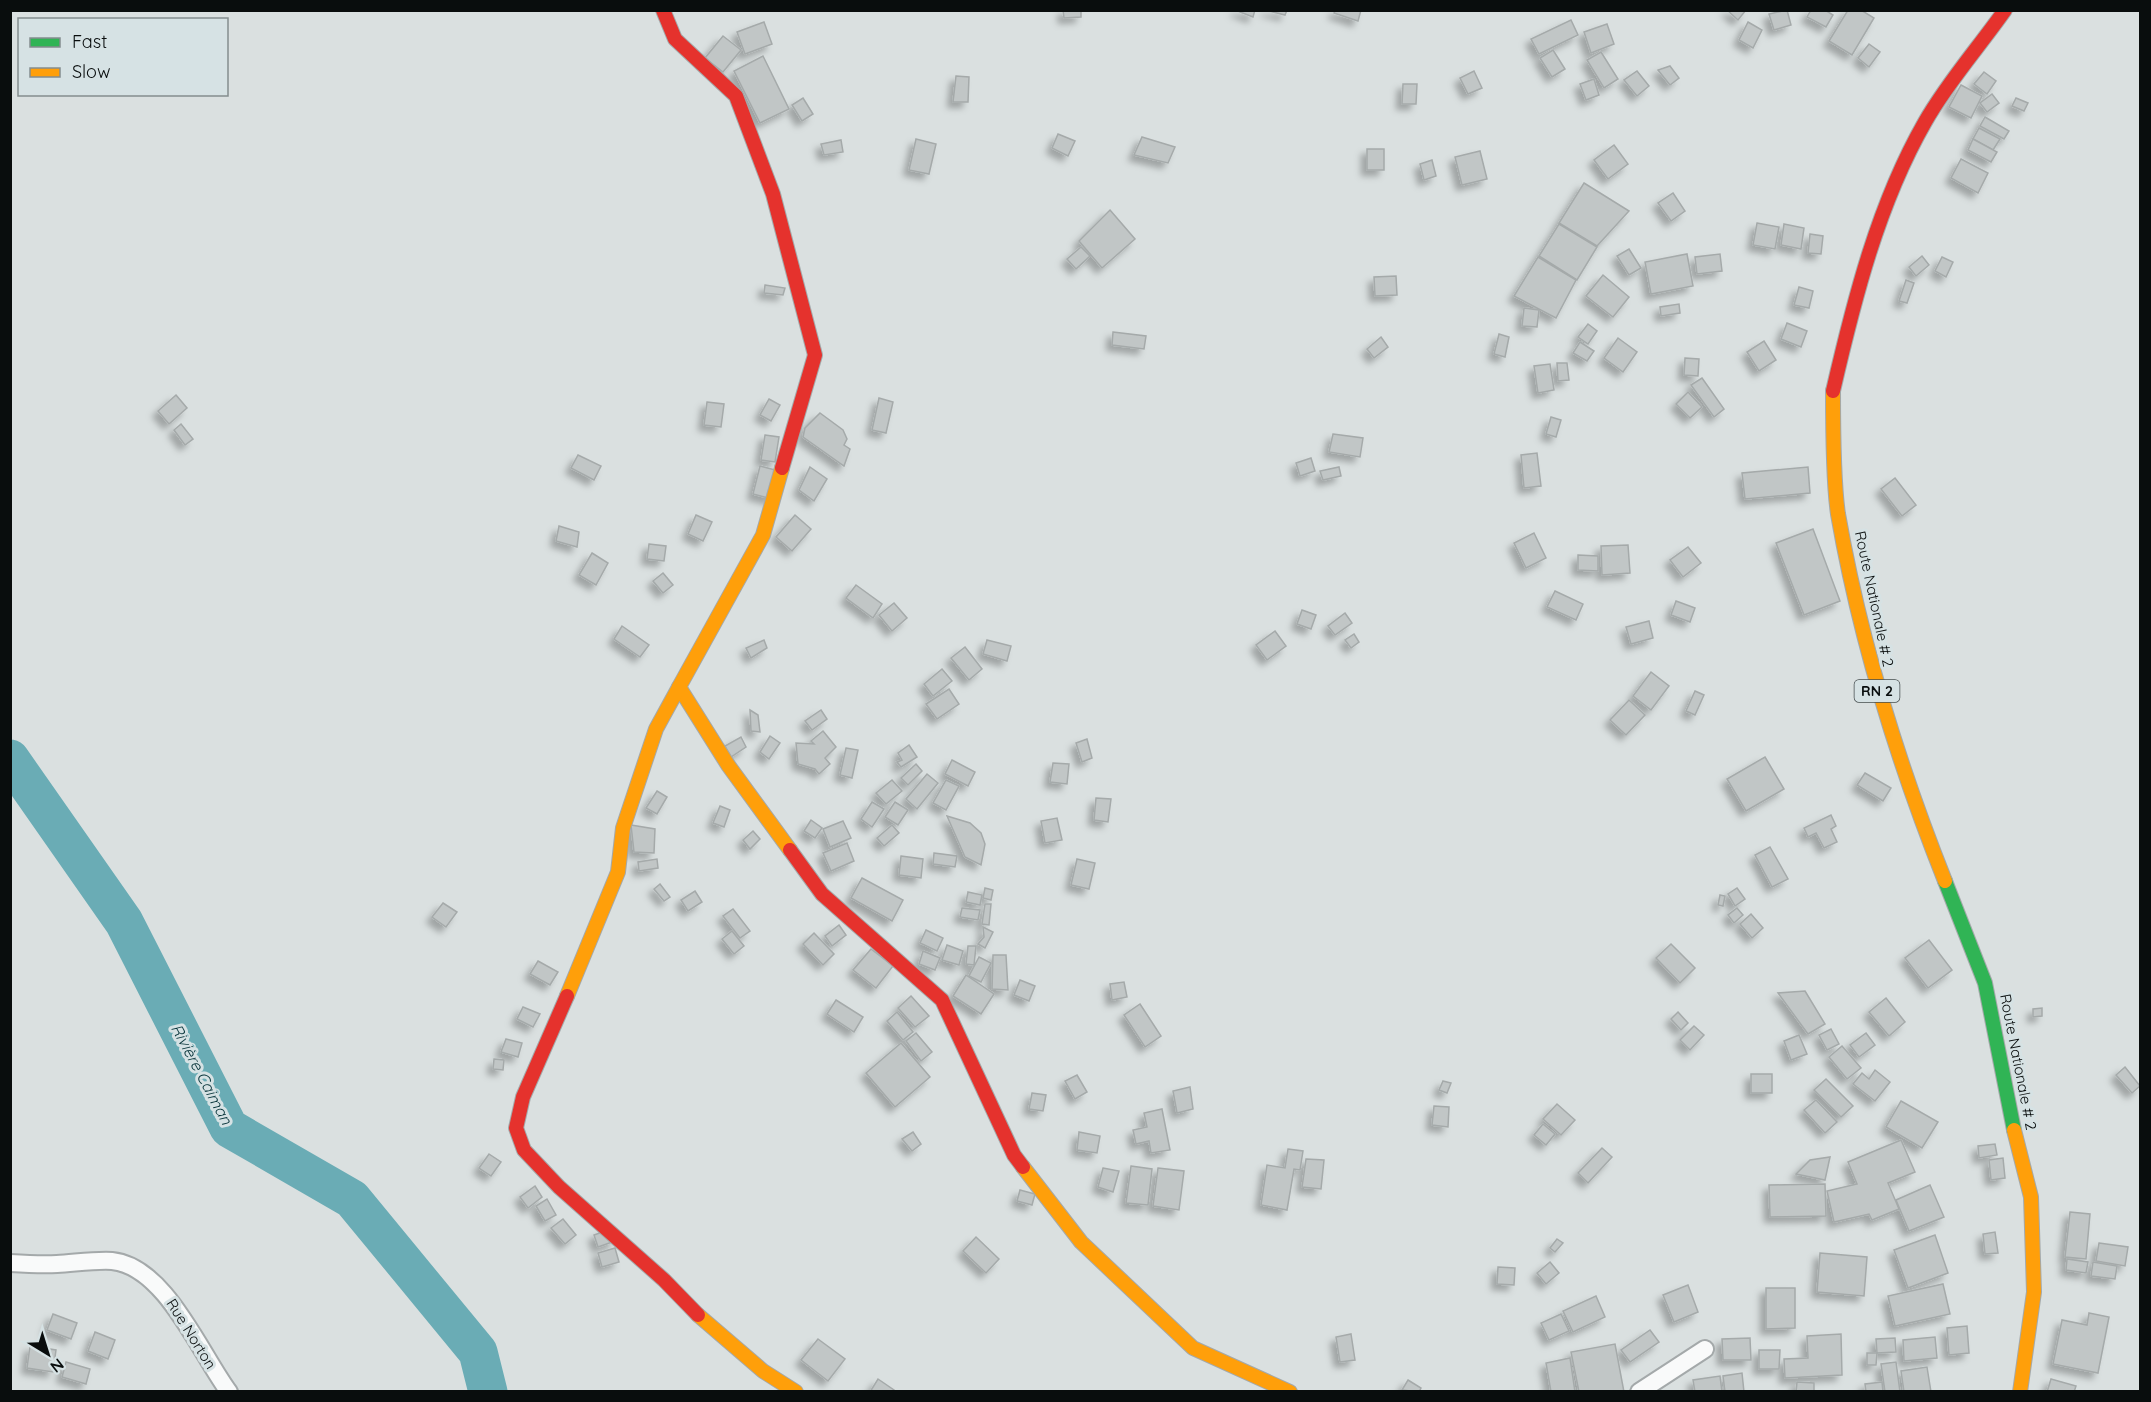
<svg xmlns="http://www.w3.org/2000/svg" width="2151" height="1402" font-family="Quicksand,sans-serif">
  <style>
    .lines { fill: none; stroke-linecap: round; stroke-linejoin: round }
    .river { stroke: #6aacb5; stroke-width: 39 }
    .building { fill: #c1c6c6; stroke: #a5aaaa; stroke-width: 1.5; filter: url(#shadow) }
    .street-casing { stroke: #a4a9aa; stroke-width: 20 }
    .fast-casing { stroke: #a4a9aa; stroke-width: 16 }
    .slow-casing { stroke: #a4a9aa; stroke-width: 16 }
    .jam-casing { stroke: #a4a9aa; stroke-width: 16 }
    .street { stroke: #f9fafa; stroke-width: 16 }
    .fast { stroke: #30b455; stroke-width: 14 }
    .slow { stroke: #ff9f0a; stroke-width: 14 }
    .jam { stroke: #e5322d; stroke-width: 14 }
    .labels { text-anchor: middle; stroke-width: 6; stroke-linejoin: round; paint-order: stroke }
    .shield { fill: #d6e2e4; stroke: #464d4e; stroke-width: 1.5 }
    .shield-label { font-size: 14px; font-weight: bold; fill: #090d0d }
    .street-label { font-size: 15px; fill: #090d0d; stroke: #d6e2e4 }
    .water-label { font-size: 16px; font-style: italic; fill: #063339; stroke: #d6e2e4 }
  </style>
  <defs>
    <filter id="shadow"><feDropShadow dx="-5.5" dy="5.5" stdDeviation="3" flood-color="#0004"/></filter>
  </defs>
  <rect width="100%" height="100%" fill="#dae0e0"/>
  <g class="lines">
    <path class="river" d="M10,759l114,163 105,206 123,71 126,153 10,40"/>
  </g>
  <g class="building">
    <path d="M1063,10h18v7l-17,1z"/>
    <path d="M1235,10h20l-2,7z"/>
    <path d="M1265,10h22l-2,5z"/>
    <path d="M1335,10h26l-3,11 -24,-8z"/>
    <path d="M1727,10h19l-8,10z"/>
    <path d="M1787,10l4,15 -17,5 -5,-16z"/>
    <path d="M1811,10h14l8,5 -7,12 -19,-10z"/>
    <path d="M1848,10h13l13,8 -22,37 -23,-14z"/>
    <path d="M1571,20l7,15 -39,19 -8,-15z"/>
    <path d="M764,22l8,22 -27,10 -8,-22z"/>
    <path d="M1748,22l14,8 -9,18 -14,-8z"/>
    <path d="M1607,24l7,20 -23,9 -7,-21z"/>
    <path d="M723,36l18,14 -18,22 -18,-14z"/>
    <path d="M1869,44l11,8 -11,15 -11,-9z"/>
    <path d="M1553,50l12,19 -13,8 -12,-19z"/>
    <path d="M1601,52l17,27 -14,9 -17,-28z"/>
    <path d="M763,56l26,53 -29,14 -26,-52z"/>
    <path d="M1670,66l9,12 -9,7 -12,-15z"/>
    <path d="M1474,71l8,17 -14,6 -8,-16z"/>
    <path d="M1637,71l12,15 -12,10 -13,-16z"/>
    <path d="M1984,72l12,9 -9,13 -13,-10z"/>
    <path d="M956,76l13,1 -1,25h-15z"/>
    <path d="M1594,79l5,16 -13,5 -6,-16z"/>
    <path d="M1403,84h14l-1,20h-14z"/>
    <path d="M1961,85l21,11 -11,22 -22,-11z"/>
    <path d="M1992,94l7,9 -12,9 -7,-9z"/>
    <path d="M803,98l10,16 -11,7 -10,-16z"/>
    <path d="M2016,98l12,5 -4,8 -12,-5z"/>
    <path d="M1985,117l24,14 -5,8 -24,-13z"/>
    <path d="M1979,128l21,11 -7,11 -20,-11z"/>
    <path d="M1058,134l17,7 -7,15 -16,-8z"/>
    <path d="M1142,137l33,10 -7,16 -34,-8z"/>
    <path d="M916,139l20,5 -7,30 -20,-4z"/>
    <path d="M1973,139l24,13 -6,10 -23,-12z"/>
    <path d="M841,140l2,12 -19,3 -3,-11z"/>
    <path d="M1614,145l14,19 -20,15 -14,-19z"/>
    <rect x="1367" y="149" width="17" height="21"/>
    <path d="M1480,151l7,28 -25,6 -7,-28z"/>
    <path d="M1961,159l27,14 -10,20 -27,-15z"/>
    <path d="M1432,160l4,16 -12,4 -4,-16z"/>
    <path d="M1584,183l45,28 -32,35 -38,-23z"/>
    <path d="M1673,193l12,18 -14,10 -13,-18z"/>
    <path d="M1110,210l25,29 -33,29 -23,-27z"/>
    <path d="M1757,223l22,4 -4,22 -22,-4z"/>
    <path d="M1559,224l38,23 -20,33 -38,-24z"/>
    <path d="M1784,224l20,4 -3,21 -20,-4z"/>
    <path d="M1810,234l13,2 -2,18 -13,-1z"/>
    <path d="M1081,247l9,9 -14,13 -9,-10z"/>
    <path d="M1629,249l12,19 -12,7 -12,-19z"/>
    <path d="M1687,254l6,32 -42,8 -6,-32z"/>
    <path d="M1720,254l2,17 -25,3 -2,-17z"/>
    <path d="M1922,256l7,9 -13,11 -7,-9z"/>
    <path d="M1538,257l38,23 -20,38 -42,-22z"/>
    <path d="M1942,257l11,5 -7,15 -11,-6z"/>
    <path d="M1603,275l26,22 -16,20 -27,-21z"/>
    <path d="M1396,276l1,19 -22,1 -1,-19z"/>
    <path d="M1906,280l8,3 -7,20 -8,-2z"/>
    <path d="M765,285l20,3 -2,7 -19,-2z"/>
    <path d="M1799,287l14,4 -4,17 -15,-3z"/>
    <path d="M1679,304l1,9 -19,3 -1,-9z"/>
    <path d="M1524,308l15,2 -2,17 -15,-1z"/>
    <path d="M1787,323l20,8 -6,16 -20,-8z"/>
    <path d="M1588,324l9,7 -9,13 -10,-7z"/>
    <path d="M1113,332l33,4 -2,13 -32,-4z"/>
    <path d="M1499,334l10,3 -4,20 -11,-3z"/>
    <path d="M1381,337l7,10 -14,11 -7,-9z"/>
    <path d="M1618,338l19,14 -14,20 -19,-14z"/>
    <path d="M1764,341l12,19 -17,11 -12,-19z"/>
    <path d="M1580,342l14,9 -7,10 -14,-8z"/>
    <path d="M1685,358l14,1 -1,17 -14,-1z"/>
    <path d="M1557,363h10l2,17 -11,1z"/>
    <path d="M1550,364l4,26 -16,3 -4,-27z"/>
    <path d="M1702,378l22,31 -10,8 -23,-32z"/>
    <path d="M1688,392l14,15 -12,11 -14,-14z"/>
    <path d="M176,395l11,13 -18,16 -11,-13z"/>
    <path d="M879,398l14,4 -7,31 -14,-3z"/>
    <path d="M769,399l11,6 -9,16 -11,-6z"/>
    <path d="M707,402l17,2 -3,23 -17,-2z"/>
    <path d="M820,413l23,17 4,9 -3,6 6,4 -6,17 -41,-29 2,-9z"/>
    <path d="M1551,417l10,3 -5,17 -10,-3z"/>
    <path d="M181,424l12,15 -8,6 -11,-15z"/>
    <path d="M1333,434l30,4 -3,19 -31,-5z"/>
    <path d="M765,435l14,2 -4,25 -14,-2z"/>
    <path d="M1537,453l4,33 -17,2 -3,-33z"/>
    <path d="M578,455l23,11 -7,14 -23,-12z"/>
    <path d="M1311,458l4,13 -15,5 -4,-13z"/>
    <path d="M760,466l19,5 -7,28 -19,-5z"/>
    <path d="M810,467l17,12 -13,22 -15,-11z"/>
    <path d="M1339,467l2,9 -18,4 -3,-9z"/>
    <path d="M1808,467l2,26 -65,6 -3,-26z"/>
    <path d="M1895,478l21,27 -14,11 -21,-27z"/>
    <path d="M696,515l16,7 -9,19 -15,-7z"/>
    <path d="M795,515l16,14 -19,22 -16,-14z"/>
    <path d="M559,526l20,6 -2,15 -21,-6z"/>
    <path d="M1813,529l27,72 -36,14 -28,-72z"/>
    <path d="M1534,533l12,25 -20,10 -12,-25z"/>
    <path d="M649,544l17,2 -2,15 -17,-2z"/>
    <path d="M1628,545l2,28 -28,2 -1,-29z"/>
    <path d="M1688,547l13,16 -18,14 -13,-17z"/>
    <path d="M592,553l16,10 -12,22 -17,-10z"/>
    <path d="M1578,555l20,1v15l-20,-1z"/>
    <path d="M663,573l10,12 -10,8 -10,-12z"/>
    <path d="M856,585l26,19 -9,14 -27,-20z"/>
    <path d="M1555,591l28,13 -7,16 -29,-13z"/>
    <path d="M1676,601l19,7 -5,14 -19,-7z"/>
    <path d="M894,603l13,15 -15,13 -13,-16z"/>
    <path d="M1302,610l14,5 -5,14 -14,-5z"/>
    <path d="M1345,613l7,10 -17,12 -7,-9z"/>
    <path d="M1649,621l4,17 -22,6 -5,-17z"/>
    <path d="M622,626l27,19 -9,12 -26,-18z"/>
    <path d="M1275,631l11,15 -19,14 -11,-15z"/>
    <path d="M1354,634l5,8 -8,6 -6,-8z"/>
    <path d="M764,640l3,8 -16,10 -5,-10z"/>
    <path d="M987,640l24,6 -4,15 -24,-7z"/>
    <path d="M965,647l17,22 -13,11 -18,-22z"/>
    <path d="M942,669l10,12 -19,15 -9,-12z"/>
    <path d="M1651,672l18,14 -18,24 -18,-14z"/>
    <path d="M949,689l10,15 -22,15 -11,-15z"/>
    <path d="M1695,691l9,4 -9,20 -9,-4z"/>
    <path d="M1629,700l16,15 -19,20 -16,-15z"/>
    <path d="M750,710l8,5 2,17 -9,-1z"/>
    <path d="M821,710l6,9 -15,11 -7,-9z"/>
    <path d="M823,731l13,16 -11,11 5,6 -11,10 -4,-5 -17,-5 -2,-21 18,1 -3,-3z"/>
    <path d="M770,736l10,7 -11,16 -9,-7z"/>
    <path d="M741,737l5,10 -15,10 -6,-11z"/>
    <path d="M1087,739l5,19 -10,4 -6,-19z"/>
    <path d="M909,745l8,12 -16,10 -4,-5 5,-2 -4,-7z"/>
    <path d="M846,748l12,2 -6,28 -12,-3z"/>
    <path d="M1765,757l19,32 -38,22 -19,-32z"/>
    <path d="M952,760l23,12 -7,14 -23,-12z"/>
    <path d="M1053,763l16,1 -2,20 -17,-2z"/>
    <path d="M916,764l6,7 -14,14 -7,-7z"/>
    <path d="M1865,773l26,15 -8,13 -26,-16z"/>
    <path d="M927,774l11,9 -21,26 -11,-10z"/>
    <path d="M892,780l10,11 -16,13 -10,-11z"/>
    <path d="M946,780l13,6 -13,24 -13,-7z"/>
    <path d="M657,791l10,6 -10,17 -11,-6z"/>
    <path d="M1096,798l15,1 -3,23 -14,-2z"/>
    <path d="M872,802l12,7 -12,18 -11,-8z"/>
    <path d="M895,802l13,8 -10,15 -13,-8z"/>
    <path d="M720,806l10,4 -6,17 -11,-4z"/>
    <path d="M1831,815l5,11 -5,3 6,13 -13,6 -8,-15 -8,4 -4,-9z"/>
    <path d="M947,816l23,7 11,10 4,11 -4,21 -16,-8z"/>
    <path d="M1057,818l5,22 -17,3 -4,-22z"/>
    <path d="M811,820l11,8 -7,10 -11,-7z"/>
    <path d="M843,821l8,17 -21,9 -7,-18z"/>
    <path d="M631,825l24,4 -1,24 -20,-1z"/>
    <path d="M892,825l7,8 -15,13 -7,-8z"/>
    <path d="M753,831l7,8 -10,10 -7,-9z"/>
    <path d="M847,843l7,18 -23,10 -8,-18z"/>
    <path d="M1770,847l18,32 -16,8 -17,-32z"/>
    <path d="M934,853l23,3 -2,11 -22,-3z"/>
    <path d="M901,856l22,3 -2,19 -22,-3z"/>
    <path d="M657,859l1,9 -19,3 -1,-9z"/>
    <path d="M1077,859l18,4 -6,26 -18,-4z"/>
    <path d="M862,878l41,22 -11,21 -41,-23z"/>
    <path d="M660,884l10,13 -6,4 -10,-12z"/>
    <path d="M985,888l8,2 -2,10 -8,-2z"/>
    <path d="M1737,888l8,11 -10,7 -7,-12z"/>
    <path d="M695,891l7,11 -14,9 -7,-11z"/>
    <path d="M968,892l14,3 -2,10 -14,-3z"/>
    <path d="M1720,895l5,1 -2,10 -5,-1z"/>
    <path d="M443,903l14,9 -11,15 -14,-10z"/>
    <path d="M985,904h6l-2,21 -7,-1z"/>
    <path d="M962,908l18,2 -2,10 -18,-3z"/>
    <path d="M1737,908l6,7 -9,8 -6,-8z"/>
    <path d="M733,909l17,22 -10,7 -17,-22z"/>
    <path d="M1751,914l12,14 -11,10 -12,-14z"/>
    <path d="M839,925l7,10 -14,11 -7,-10z"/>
    <path d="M983,927l10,5 -8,16 -7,-4 6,-7z"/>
    <path d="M926,930l17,8 -6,13 -17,-8z"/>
    <path d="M732,931l12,15 -10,8 -12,-15z"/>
    <path d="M814,933l20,21 -11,11 -20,-21z"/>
    <path d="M1929,940l23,30 -24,18 -23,-30z"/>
    <path d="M1671,944l24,24 -15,15 -24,-25z"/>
    <path d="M947,945l16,6 -4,14 -17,-5z"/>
    <path d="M968,946h8l-2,19 -8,-1z"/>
    <path d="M871,949l22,17 -17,22 -23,-18z"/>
    <path d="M923,951l17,7 -5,12 -16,-6z"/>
    <path d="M993,955h13l2,35 -16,-1z"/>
    <path d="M979,957l12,6 -10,19 -12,-6z"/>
    <path d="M538,961l20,11 -8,13 -20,-11z"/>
    <path d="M966,975l28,19 -13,20 -28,-18z"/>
    <path d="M1020,980l15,6 -6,15 -15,-6z"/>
    <path d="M1124,982l3,15 -15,3 -2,-16z"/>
    <path d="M1805,991l20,33 -17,10 -30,-41z"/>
    <path d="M911,996l18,20 -14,11 -17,-19z"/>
    <path d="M1886,998l19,24 -16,14 -20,-24z"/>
    <path d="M836,1000l27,17 -9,15 -27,-18z"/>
    <path d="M1140,1004l21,32 -16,11 -21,-32z"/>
    <path d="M523,1007l17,7 -7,13 -16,-8z"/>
    <path d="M2042,1008v8l-9,1v-8z"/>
    <path d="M897,1012l16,20 -10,8 -16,-19z"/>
    <path d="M1678,1012l10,11 -7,7 -10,-11z"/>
    <path d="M1694,1026l10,9 -14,15 -10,-10z"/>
    <path d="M1831,1029l8,15 -12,6 -8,-15z"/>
    <path d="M916,1033l16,19 -11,9 -15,-20z"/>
    <path d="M1866,1033l9,12 -16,12 -9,-12z"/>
    <path d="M1799,1035l8,19 -16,6 -7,-19z"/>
    <path d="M506,1039l16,4 -4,14 -17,-5z"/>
    <path d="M901,1043l29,34 -35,30 -29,-34z"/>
    <path d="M1842,1046l19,22 -14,11 -18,-22z"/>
    <path d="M494,1059l10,1 -1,10 -10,-1z"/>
    <path d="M2125,1067l15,19 -8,7 -16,-18z"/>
    <path d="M1875,1070l15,12 -15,19 -22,-17 9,-11 7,6z"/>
    <rect x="1751" y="1074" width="21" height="19"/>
    <path d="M1077,1075l10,17 -12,7 -10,-18z"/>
    <path d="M1826,1079l27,27 -12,11 -27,-27z"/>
    <path d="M1443,1081l8,2 -4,10 -8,-3z"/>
    <path d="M1190,1087l3,22 -16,4 -4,-22z"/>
    <path d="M1032,1093l14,2 -3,16 -14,-2z"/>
    <path d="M1816,1100l21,22 -12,11 -21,-23z"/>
    <path d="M1901,1101l37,21 -16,26 -36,-21z"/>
    <path d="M1557,1104l18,16 -14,15 -18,-16z"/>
    <path d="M1434,1106l15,1 -1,20 -16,-2z"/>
    <path d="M1162,1109l8,41 -19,3 -2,-12 -13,3 -3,-14 14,-3 -3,-14z"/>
    <path d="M1543,1124l12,10 -9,11 -12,-10z"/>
    <path d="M913,1132l8,12 -9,7 -10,-12z"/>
    <path d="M1079,1132l21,4 -3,17 -20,-3z"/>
    <path d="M1901,1140l14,32 -27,11 11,26 -27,11 -3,-6 -35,8 -7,-31 30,-7 -9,-22z"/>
    <path d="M1995,1144l2,11 -18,3 -1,-12z"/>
    <path d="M1602,1148l10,9 -24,26 -10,-10z"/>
    <path d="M1288,1149l15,2 -3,19 -6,-1 -7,41 -26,-5 6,-40 18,3z"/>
    <path d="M489,1154l12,8 -10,14 -12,-8z"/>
    <path d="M1830,1157l-5,23 -29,-6 14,-14z"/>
    <path d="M2003,1158l2,20 -14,2 -2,-20z"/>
    <path d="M1306,1159l18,1 -3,29 -19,-2z"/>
    <path d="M1131,1166l21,3 -4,36 -22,-2z"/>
    <path d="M1103,1168l16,3 -6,21 -15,-5z"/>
    <path d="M1158,1168l26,3 -5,39 -26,-4z"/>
    <path d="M1825,1184l1,32 -56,1 -1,-32z"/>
    <path d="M1930,1185l14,32 -35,14 -13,-31z"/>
    <path d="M535,1186l7,11 -14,11 -8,-11z"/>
    <path d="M1020,1190l15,4 -3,11 -15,-4z"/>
    <path d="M547,1199l9,16 -11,6 -9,-15z"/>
    <path d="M2070,1212l20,2 -4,45 -21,-2z"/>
    <path d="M563,1219l13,16 -11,9 -14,-16z"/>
    <path d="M611,1229l4,12 -17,6 -4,-12z"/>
    <path d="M1995,1232l3,21 -13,1 -2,-20z"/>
    <path d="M1935,1235l13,38 -40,15 -14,-38z"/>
    <path d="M976,1237l23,22 -13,14 -23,-22z"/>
    <path d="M1557,1239l6,4 -8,9 -5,-4z"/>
    <path d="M2099,1243l29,4 -3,19 -29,-5z"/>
    <path d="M615,1248l4,14 -17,5 -4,-14z"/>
    <path d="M1820,1253l47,4 -3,39 -47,-4z"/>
    <path d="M2067,1259l21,3 -2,11 -20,-3z"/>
    <path d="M1550,1262l9,11 -13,11 -9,-11z"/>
    <path d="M2093,1262l24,4 -2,13 -24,-3z"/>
    <path d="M1498,1267l17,1 -1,17 -17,-1z"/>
    <path d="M1943,1284l7,30 -55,12 -7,-30z"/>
    <path d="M1688,1285l10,27 -24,10 -11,-27z"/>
    <path d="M1766,1288h29v40l-29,1z"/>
    <path d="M1596,1296l9,21 -32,15 -10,-21z"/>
    <path d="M2089,1313l20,4 -11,56 -45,-9 9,-44 25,5z"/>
    <path d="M53,1314l24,9 -6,16 -24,-9z"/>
    <path d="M1561,1314l8,17 -20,9 -8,-17z"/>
    <path d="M1967,1326l2,27 -20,2 -2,-27z"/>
    <path d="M1650,1330l9,12 -29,20 -9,-12z"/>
    <path d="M95,1332l20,8 -7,19 -20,-8z"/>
    <path d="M1351,1334l4,26 -15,2 -4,-25z"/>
    <path d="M1841,1334l1,41 -57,3 -1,-19 24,-1 -1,-22z"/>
    <path d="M1935,1337l2,21 -33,3 -1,-21z"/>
    <path d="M1750,1338l1,22h-28l-1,-21z"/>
    <path d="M1895,1338l1,14 -19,1 -1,-14z"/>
    <path d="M818,1339l27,20 -17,22 -27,-21z"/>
    <path d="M1615,1344l9,48h-45l-8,-40z"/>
    <path d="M30,1346l26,4 -3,22 -26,-4z"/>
    <path d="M1759,1350h21l-1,19h-20z"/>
    <path d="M1867,1353h10l-1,12h-9z"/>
    <path d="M1570,1358l5,34h-24l-5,-29z"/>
    <path d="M66,1362l24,7 -4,15 -24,-7z"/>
    <path d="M1896,1362l4,30h-15l-4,-28z"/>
    <path d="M1927,1367l4,25h-27l-3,-21z"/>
    <path d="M1742,1373l2,19h-19l-2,-16z"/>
    <path d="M1720,1376l2,16h-27l-2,-12z"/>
    <path d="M878,1379l16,11 -1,2h-23z"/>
    <path d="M2051,1379l25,7 -2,6h-27z"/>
    <path d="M1408,1380l13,8 -2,4 -17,-2z"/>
    <path d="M1797,1382l17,1v9h-18z"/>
    <path d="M1882,1382l1,10h-17l-1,-8z"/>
  </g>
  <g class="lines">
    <g class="street-casing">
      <g id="street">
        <path d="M10,1263c16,1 32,2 47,1 18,-1 38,-4 55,-3 53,5 88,92 117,131"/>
        <path d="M1639,1392l66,-43"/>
      </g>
    </g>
    <g class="fast-casing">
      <path id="fast" d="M1945,881l40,102 29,147"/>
    </g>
    <g class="slow-casing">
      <g id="slow">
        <path d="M1833,391c0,35 0,89 5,123 22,126 60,249 107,367"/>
        <path d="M782,468l-19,67 -84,152 49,78 62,85"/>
        <path d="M567,996l51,-124 5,-44 33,-99 23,-42"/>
        <path d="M2014,1130l17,67 3,95 -14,100"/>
        <path d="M1023,1167l58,75 112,106 97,44"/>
        <path d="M698,1315l65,56 33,21"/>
      </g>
    </g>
    <g class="jam-casing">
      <g id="jam">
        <path d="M663,10l12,29 61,57 37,98 42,161 -33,113"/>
        <path d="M1833,391c21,-91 45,-187 92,-269 22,-39 54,-75 80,-112"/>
        <path d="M790,850l32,44 120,106 72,155 9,12"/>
        <path d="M567,996l-44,101 -7,31 8,22 35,37 105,93 34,35"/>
      </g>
    </g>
    <use href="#street" class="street"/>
    <use href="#fast" class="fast"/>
    <use href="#slow" class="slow"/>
    <use href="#jam" class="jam"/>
  </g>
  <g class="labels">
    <rect class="shield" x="1854.5" y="680" width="45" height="22" rx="4.5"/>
    <g class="shield-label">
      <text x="1877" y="696">RN 2</text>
    </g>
    <g class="street-label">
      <text transform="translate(1874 599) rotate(78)" y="5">Route Nationale # 2</text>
      <text transform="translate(2018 1062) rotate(79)" y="5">Route Nationale # 2</text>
      <text transform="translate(191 1334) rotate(58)" y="5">Rue Norton</text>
    </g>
    <g class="water-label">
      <text transform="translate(202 1074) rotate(62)" y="6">Rivière Caiman</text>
    </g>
  </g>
  <rect width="2151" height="1402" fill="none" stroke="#090d0d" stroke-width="24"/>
  <rect x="18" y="18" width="210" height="78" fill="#d6e2e4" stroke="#848d8e" stroke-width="1.5"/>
  <rect x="30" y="38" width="30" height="9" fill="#30b455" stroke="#848d8e" stroke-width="1.5"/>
  <text x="72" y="48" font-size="18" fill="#090d0d">Fast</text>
  <rect x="30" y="68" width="30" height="9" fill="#ff9f0a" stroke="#848d8e" stroke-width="1.5"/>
  <text x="72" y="78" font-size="18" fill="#090d0d">Slow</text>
  <g transform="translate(48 1354) rotate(142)" stroke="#d6e2e4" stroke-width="4.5" paint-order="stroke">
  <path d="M0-4.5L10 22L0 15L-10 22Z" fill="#090d0d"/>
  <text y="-9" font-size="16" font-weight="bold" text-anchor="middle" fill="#090d0d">N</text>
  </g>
</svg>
